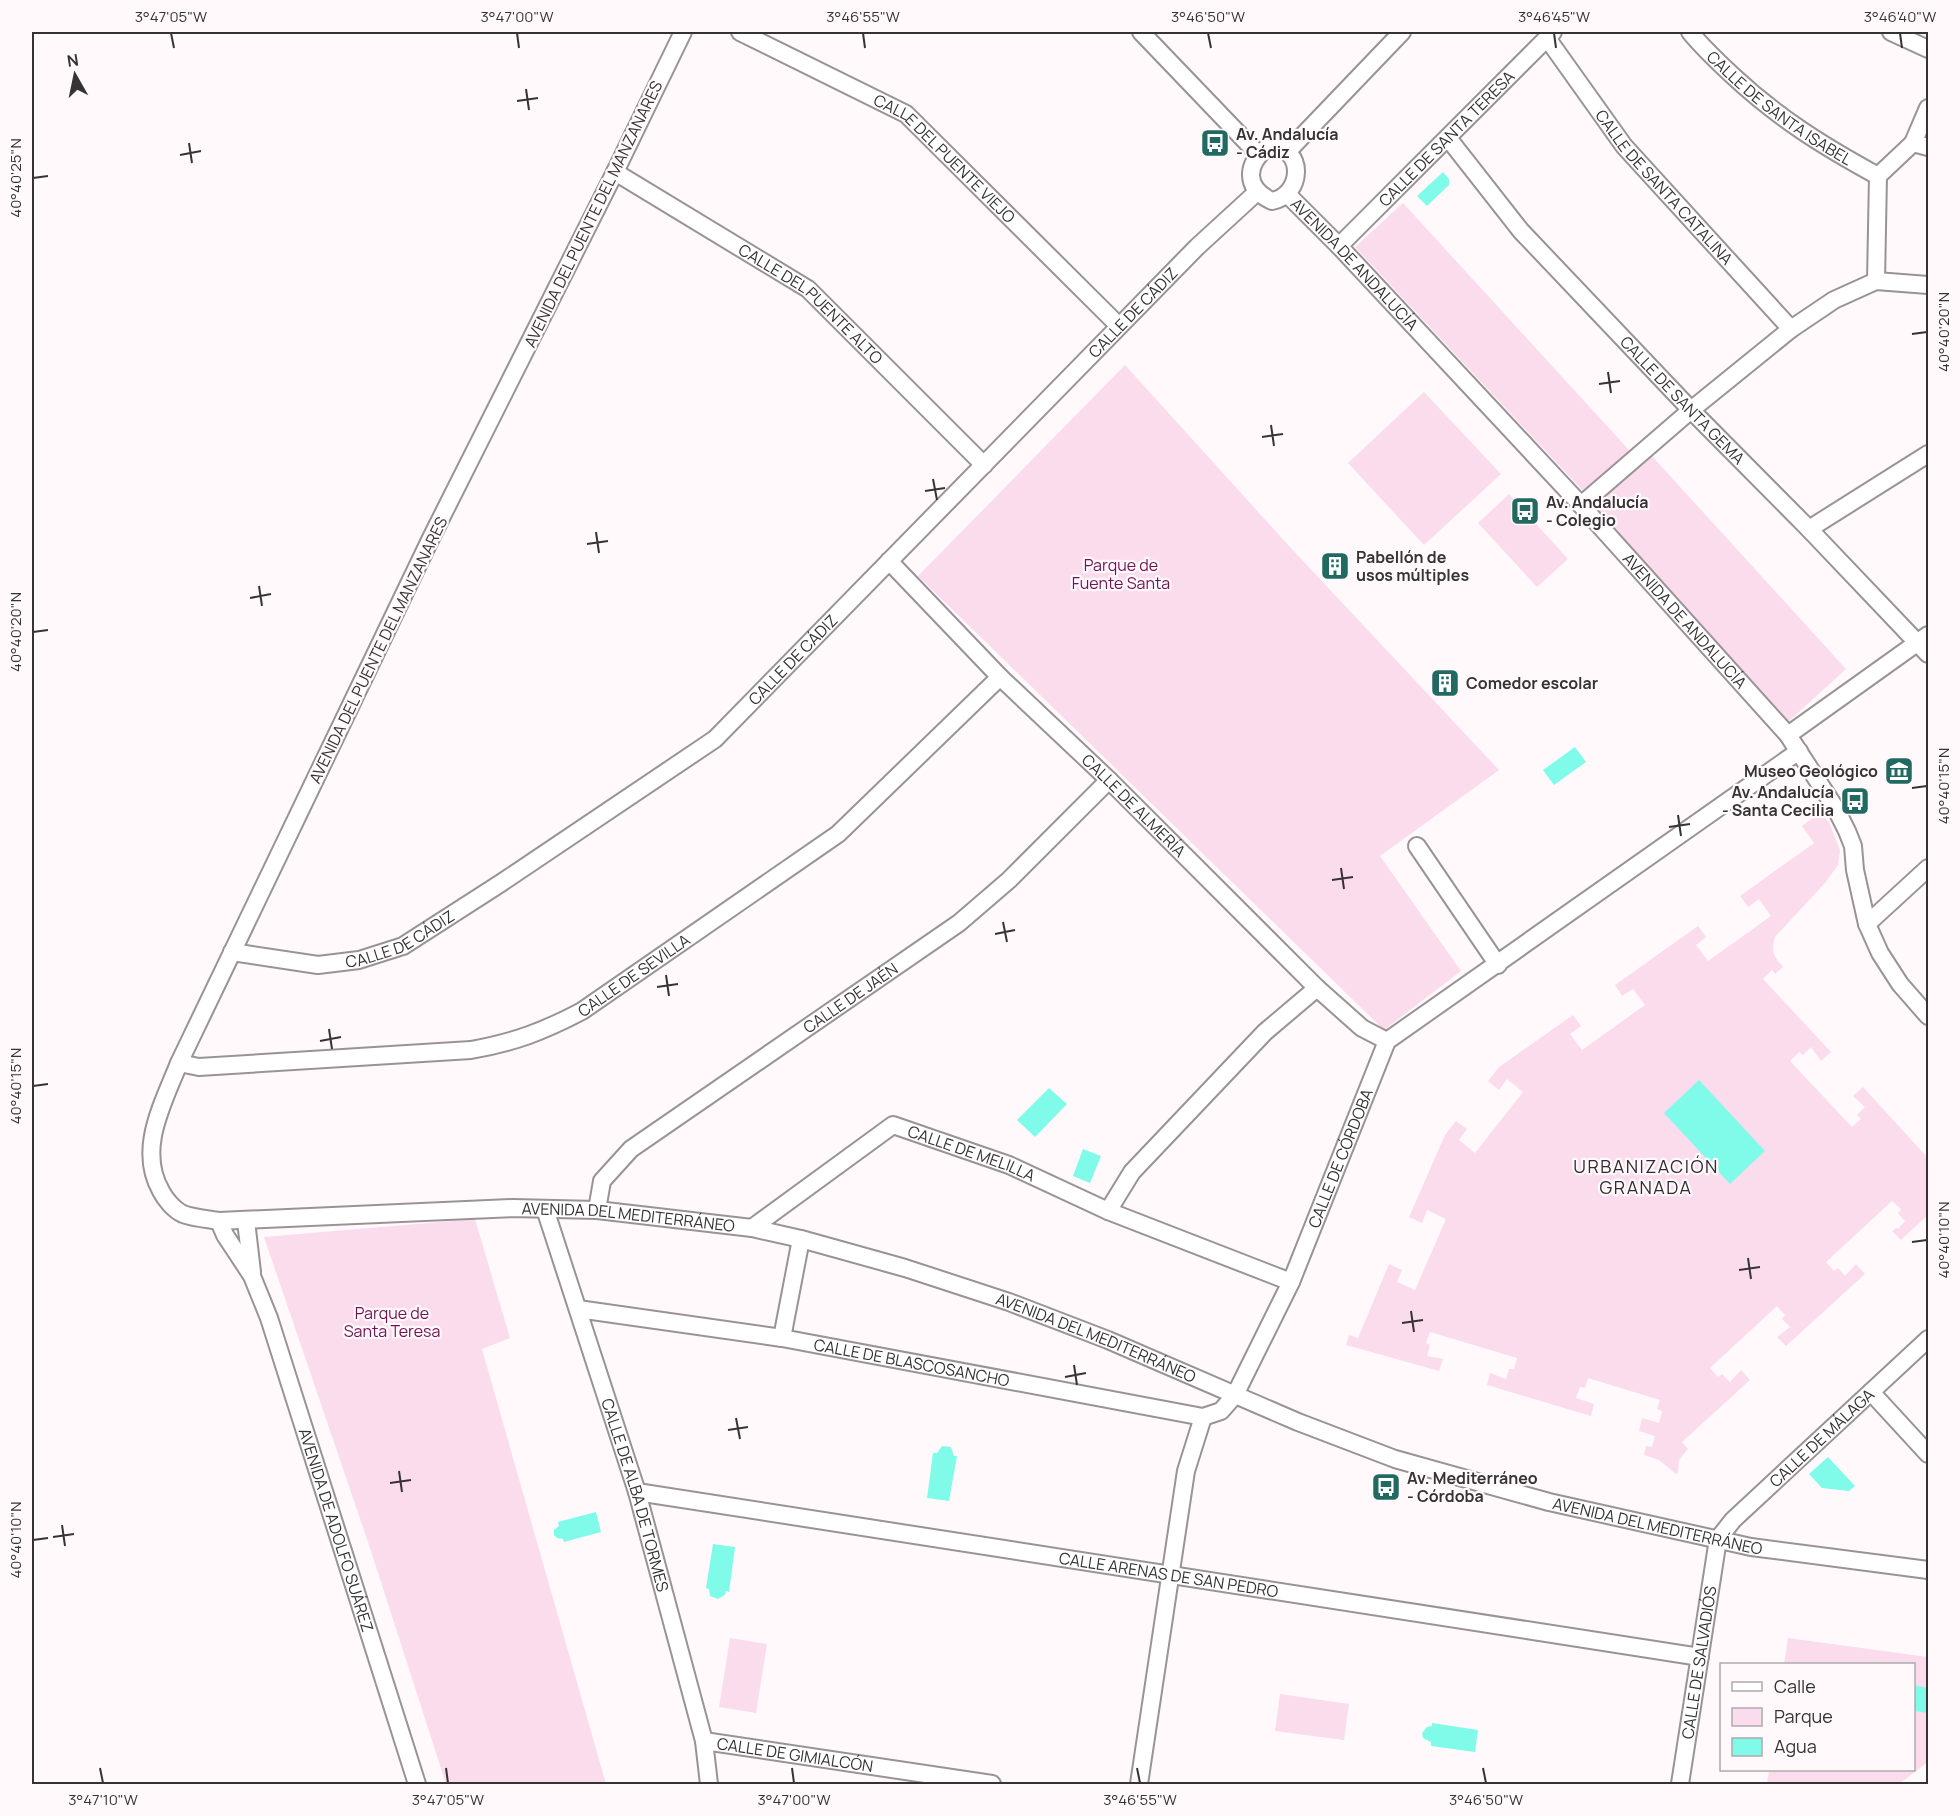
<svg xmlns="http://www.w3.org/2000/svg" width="1960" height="1816" font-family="Manrope,sans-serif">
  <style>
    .green { fill: #fbdcec }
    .water { fill: #80fbea }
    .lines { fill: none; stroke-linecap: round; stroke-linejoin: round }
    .street-casing { stroke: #9a9396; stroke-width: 20 }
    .street { stroke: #fff; stroke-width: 16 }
    .ticks { fill: none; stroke: #363335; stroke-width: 2 }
    .labels { text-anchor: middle; stroke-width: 4.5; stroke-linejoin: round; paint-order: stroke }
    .street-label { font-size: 16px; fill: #363335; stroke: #fff9fc }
    .poi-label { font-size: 16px; font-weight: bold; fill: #363335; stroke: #fff9fc; text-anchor: start }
    .park-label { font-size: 16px; fill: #721253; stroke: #fff9fc }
    .neighbourhood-label { font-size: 18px; letter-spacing: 1.5px; fill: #322c2f; stroke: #fff9fc }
    .neatline { fill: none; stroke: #363335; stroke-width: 2 }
    .ticks-label { font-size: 15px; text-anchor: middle; fill: #363335 }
  </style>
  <rect width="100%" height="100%" fill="#fff9fc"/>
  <g class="green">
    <path d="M1403,203l227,248 -47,40 -228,-244z"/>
    <path d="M1125,365l164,181 210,224 -119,86 81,115 -77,59 -466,-454z"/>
    <path d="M1424,392l77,82 -77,71 -76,-82z"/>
    <path d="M1651,455l195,214 -58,53 -196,-214z"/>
    <path d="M1509,494l59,65 -31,28 -59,-64z"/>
    <path d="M1823,816l6,6 11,28 -2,15 -13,18 -50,54c-4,14 -2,19 8,30l-8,7 -3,-4 -9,9 68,73 -10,9 -10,-14 -8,8 -4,-3 -9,9 62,66 9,-8 -4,-4 8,-8 -12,-11 10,-9 65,71v57l-27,25 -9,-9 4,-3 2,1 7,-8 -7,-8 3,-4 -9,-8 -66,61 8,9 4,-3 7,8 11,-12 9,10 -79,72 -9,-9 13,-10 -8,-8 3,-4 -8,-9 -67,62 8,9 4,-3 8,8 11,-12 9,10 -68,62 6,7 -9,11 -1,13 -2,1 -17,-14 -15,-5 2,-9 6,1 3,-11 -16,-5 3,-13 17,5 3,-12 -5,-2 3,-9 -72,-22 -3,10 -5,-1 -4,11 18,6 -3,12 -104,-31 3,-12 16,6 3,-10h5l3,-11 -87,-26 -4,11 4,2 -3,11 16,3 -4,12 -93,-26 3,-10 9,3 31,-74 13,6 -5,12 18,8 31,-71 -19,-9 -5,13 -13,-6 36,-82 11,-14 11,8 -8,11 16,13 48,-61 -16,-13 -8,11 -11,-9 11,-14 74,-52 8,11 -11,8 12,16 63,-45 -12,-16 -11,7 -7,-11 83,-59 8,11 -10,8 12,16 63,-45 -12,-17 -11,8 -8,-11 74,-53 -12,-17 12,-9z"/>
    <path d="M475,1219l35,119 -28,11 124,435h-160l-76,-236 -106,-311z"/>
    <path d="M730,1638l37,6 -11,69 -37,-6z"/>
    <path d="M1788,1638l140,19v105l-29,22h-132l2,-14h145v-106h-130z"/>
    <path d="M1280,1694l69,10 -5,36 -69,-9z"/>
  </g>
  <g class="water">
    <path d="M1443,172l6,7v6l-22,21 -10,-10z"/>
    <path d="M1575,747l11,15 -32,23 -11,-15z"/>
    <path d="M1699,1080l66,71 -35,33 -66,-71z"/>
    <path d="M1049,1088l18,16 -32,33 -18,-17z"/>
    <path d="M1083,1149l18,7 -11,27 -17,-7z"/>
    <path d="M942,1446l9,1 3,9h3l-8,45 -22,-3 6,-45h4z"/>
    <path d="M1828,1457l27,29 -6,5 -27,-3 -13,-14z"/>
    <path d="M596,1512l5,20 -37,10 -1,-3 -6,-1 -3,-3v-5l5,-4 -1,-4z"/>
    <path d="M713,1544l22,3 -6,45 -3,-1 -1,4 -7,4 -8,-3 -1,-7 -3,-1z"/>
    <path d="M1914,1685l14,3v25l-14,-2z"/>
    <path d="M1432,1723l46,7 -3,22 -44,-6v-4l-8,-4 -1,-5 5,-6 5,-1z"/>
  </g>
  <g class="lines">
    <g class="street-casing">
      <g id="street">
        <path id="s1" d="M683,32l-68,140 -184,366 -252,525c-16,41 -42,86 -18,128 4,8 13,19 22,23 10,4 25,5 36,7l294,-13 84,2 155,18 49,11 104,29 104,34 99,38 190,82 97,37 154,43 202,45 177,23"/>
        <path id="s2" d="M740,32l166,82 213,212"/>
        <path d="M1141,32l117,122"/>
        <path id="s3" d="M1690,32c13,16 27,29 42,43 46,43 91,71 146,101"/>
        <path d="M1891,32l37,17"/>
        <path id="s4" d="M1547,38l77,108 167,183"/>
        <path id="s5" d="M1448,138l73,93 170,179 118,119 119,125"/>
        <path d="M1913,143l15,4"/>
        <path d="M1269,146c38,1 33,50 3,55 -28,-13 -27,-37 -3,-55z"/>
        <path d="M1288,151l114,-119"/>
        <path id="s6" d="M615,172l193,117 176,176"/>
        <path id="s7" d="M1288,195l51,51 242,259 207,230 48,74 11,22 6,15 2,24 12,54 13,29 20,31 28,32"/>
        <path id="s8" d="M1339,246l214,-214"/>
        <path d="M1876,281l2,-105 35,-33 15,-35"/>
        <path d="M1581,505l110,-95 100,-81 43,-29 42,-19 52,4"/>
        <path d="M1809,529l119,-75"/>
        <path id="s9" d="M889,561l111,116 109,103 208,208 45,40 25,13"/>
        <path d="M1788,735l140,-100"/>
        <path d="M1417,846l81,119"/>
        <path d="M1867,924l61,-56"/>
        <path id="s10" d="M232,952l86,13 41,-5 44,-14 98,-63 214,-144 482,-492 60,-55"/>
        <path id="s11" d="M179,1063l20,4 272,-17c44,-8 71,-18 111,-39l256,-177 162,-157"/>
        <path id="s12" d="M545,1209l92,283 67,249 5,43"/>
        <path id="s13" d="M597,1210l5,-29 29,-32 328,-226 50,-43 100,-100"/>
        <path d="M1108,1211l24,-39 133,-140 52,-44"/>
        <path id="s14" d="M219,1221l6,14 27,41 17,42 148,466"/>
        <path d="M246,1221l6,51"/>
        <path id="s15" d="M752,1228l141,-103 116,40 99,46 183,71"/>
        <path id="s16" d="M578,1309l204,29 421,79 18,-6 14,-16 56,-113 96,-241 412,-290"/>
        <path d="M782,1338l19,-99"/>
        <path d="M1871,1392l57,62"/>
        <path id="s17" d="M637,1492l1063,165"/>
        <path id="s18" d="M704,1741l288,43"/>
        <path d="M1139,1784l47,-313 17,-54"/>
        <path id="s19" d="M1680,1784l38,-245 15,-19 195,-181"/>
      </g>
    </g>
    <use href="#street" class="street"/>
  </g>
  <path class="ticks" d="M171,33l3,15M517,33l2,15M863,33l2,15M1208,33l3,15M1554,33l2,15M1900,33l2,15M526,89l3,21M517,101l21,-3M189,143l3,20M180,155l21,-4M33,178l15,-2M1912,334l15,-2M1608,372l3,21M1599,384l21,-3M1271,425l3,21M1262,437l21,-3M933,479l4,21M925,491l20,-3M596,532l3,21M587,544l21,-3M259,586l3,20M250,598l21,-4M33,632l15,-2M1912,788l15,-2M1678,815l3,21M1669,827l21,-3M1341,868l3,21M1332,880l21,-3M1003,922l4,20M995,934l20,-4M666,975l3,21M657,987l21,-3M329,1029l3,20M320,1041l21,-4M33,1086l15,-2M1912,1242l15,-2M1748,1258l3,21M1739,1270l21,-3M1411,1311l3,21M1402,1323l21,-3M1074,1365l3,20M1065,1377l21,-4M736,1418l4,21M728,1430l20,-3M399,1471l3,21M390,1483l21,-3M62,1525l3,21M53,1537l21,-3M33,1540l15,-2M100,1768l3,15M446,1768l2,15M792,1768l2,15M1137,1768l3,15M1483,1768l3,15"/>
  <defs>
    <g id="bus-square" transform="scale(1.5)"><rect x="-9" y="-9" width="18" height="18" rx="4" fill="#226a61" stroke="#fff9fc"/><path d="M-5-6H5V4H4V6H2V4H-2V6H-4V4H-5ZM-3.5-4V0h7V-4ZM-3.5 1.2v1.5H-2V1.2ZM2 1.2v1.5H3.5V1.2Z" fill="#fff"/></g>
    <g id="building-square" transform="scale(1.5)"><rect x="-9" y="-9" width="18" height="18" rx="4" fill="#226a61" stroke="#fff9fc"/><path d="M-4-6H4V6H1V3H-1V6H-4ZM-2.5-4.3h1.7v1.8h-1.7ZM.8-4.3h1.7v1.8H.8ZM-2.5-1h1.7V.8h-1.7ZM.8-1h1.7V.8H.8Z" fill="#fff"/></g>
    <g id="museum-square" transform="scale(1.5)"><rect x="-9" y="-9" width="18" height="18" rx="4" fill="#226a61" stroke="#fff9fc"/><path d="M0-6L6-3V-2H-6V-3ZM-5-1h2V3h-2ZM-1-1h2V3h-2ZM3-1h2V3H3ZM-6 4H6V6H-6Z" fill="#fff"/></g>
  </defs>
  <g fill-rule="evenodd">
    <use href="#bus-square" x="1215" y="143"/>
    <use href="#bus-square" x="1525" y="511"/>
    <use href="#building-square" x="1335" y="566"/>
    <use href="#building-square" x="1445" y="683"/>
    <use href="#museum-square" x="1899" y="771"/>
    <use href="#bus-square" x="1855" y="801"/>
    <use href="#bus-square" x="1386" y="1487"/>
  </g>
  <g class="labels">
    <g class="street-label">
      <text dy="6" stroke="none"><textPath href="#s3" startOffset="118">CALLE DE SANTA ISABEL</textPath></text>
      <text dy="6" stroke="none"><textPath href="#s8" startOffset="152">CALLE DE SANTA TERESA</textPath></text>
      <text dy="6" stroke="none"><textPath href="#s2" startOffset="243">CALLE DEL PUENTE VIEJO</textPath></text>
      <text dy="6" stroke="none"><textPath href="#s4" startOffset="190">CALLE DE SANTA CATALINA</textPath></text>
      <text transform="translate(593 214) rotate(-64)" y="6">AVENIDA DEL PUENTE DEL MANZANARES</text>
      <text dy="6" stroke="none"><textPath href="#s7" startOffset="96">AVENIDA DE ANDALUCÍA</textPath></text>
      <text dy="6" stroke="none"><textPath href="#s6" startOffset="237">CALLE DEL PUENTE ALTO</textPath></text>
      <text dy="6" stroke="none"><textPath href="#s10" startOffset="1146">CALLE DE CÁDIZ</textPath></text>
      <text dy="6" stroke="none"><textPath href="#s5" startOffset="352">CALLE DE SANTA GEMA</textPath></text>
      <text dy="6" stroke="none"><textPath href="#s7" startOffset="582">AVENIDA DE ANDALUCÍA</textPath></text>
      <text transform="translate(378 650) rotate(-64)" y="6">AVENIDA DEL PUENTE DEL MANZANARES</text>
      <text dy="6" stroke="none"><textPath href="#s10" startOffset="660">CALLE DE CÁDIZ</textPath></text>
      <text dy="6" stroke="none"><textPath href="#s9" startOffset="346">CALLE DE ALMERÍA</textPath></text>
      <text dy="6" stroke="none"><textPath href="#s10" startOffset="174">CALLE DE CÁDIZ</textPath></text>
      <text dy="6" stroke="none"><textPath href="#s11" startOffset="474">CALLE DE SEVILLA</textPath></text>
      <text dy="6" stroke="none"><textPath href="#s13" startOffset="339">CALLE DE JAÉN</textPath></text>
      <text dy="6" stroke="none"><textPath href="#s15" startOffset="258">CALLE DE MELILLA</textPath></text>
      <text dy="6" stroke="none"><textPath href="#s16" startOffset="934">CALLE DE CÓRDOBA</textPath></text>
      <text dy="6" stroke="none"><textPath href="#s1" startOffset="1761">AVENIDA DEL MEDITERRÁNEO</textPath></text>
      <text dy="6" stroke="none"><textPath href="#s1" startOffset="2247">AVENIDA DEL MEDITERRÁNEO</textPath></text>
      <text dy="6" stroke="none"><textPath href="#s16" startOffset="338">CALLE DE BLASCOSANCHO</textPath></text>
      <text dy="6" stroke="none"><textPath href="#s19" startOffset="393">CALLE DE MÁLAGA</textPath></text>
      <text dy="6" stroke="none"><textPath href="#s12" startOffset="300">CALLE DE ALBA DE TORMES</textPath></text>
      <text dy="6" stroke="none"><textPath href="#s1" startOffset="2841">AVENIDA DEL MEDITERRÁNEO</textPath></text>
      <text dy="6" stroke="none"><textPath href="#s14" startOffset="332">AVENIDA DE ADOLFO SUÁREZ</textPath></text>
      <text dy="6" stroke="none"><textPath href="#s17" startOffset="538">CALLE ARENAS DE SAN PEDRO</textPath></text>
      <text dy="6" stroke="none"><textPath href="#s19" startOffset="123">CALLE DE SALVADIÓS</textPath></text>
      <text dy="6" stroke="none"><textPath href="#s18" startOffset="92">CALLE DE GIMIALCÓN</textPath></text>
    </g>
    <g class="poi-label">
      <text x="1236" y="140">Av. Andalucía<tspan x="1236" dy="18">- Cádiz</tspan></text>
      <text x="1546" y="508">Av. Andalucía<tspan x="1546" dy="18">- Colegio</tspan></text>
      <text x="1356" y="563">Pabellón de<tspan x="1356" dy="18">usos múltiples</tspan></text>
      <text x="1466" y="689">Comedor escolar</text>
      <text x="1878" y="777" text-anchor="end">Museo Geológico</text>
      <text x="1834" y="798" text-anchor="end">Av. Andalucía<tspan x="1834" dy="18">- Santa Cecilia</tspan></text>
      <text x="1407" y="1484">Av. Mediterráneo<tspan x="1407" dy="18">- Córdoba</tspan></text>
    </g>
    <g class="park-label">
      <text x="1121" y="571">Parque de<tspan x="1121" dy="18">Fuente Santa</tspan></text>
      <text x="392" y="1319">Parque de<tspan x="392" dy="18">Santa Teresa</tspan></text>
    </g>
    <g class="neighbourhood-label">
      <text x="1646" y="1173">URBANIZACIÓN<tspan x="1646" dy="21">GRANADA</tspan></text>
    </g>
  </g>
  <rect width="1960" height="1816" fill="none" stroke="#fff9fc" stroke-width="66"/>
  <rect x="1720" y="1663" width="195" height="108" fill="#fff9fc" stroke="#afaaac" stroke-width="1.5"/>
  <rect x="1732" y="1682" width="30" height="9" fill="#ffffff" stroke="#afaaac" stroke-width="1.5"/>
  <text x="1774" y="1693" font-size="18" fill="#363335">Calle</text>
  <rect x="1732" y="1708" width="30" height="18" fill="#fbdcec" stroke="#afaaac" stroke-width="1.5"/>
  <text x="1774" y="1723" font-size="18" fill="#363335">Parque</text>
  <rect x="1732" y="1738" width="30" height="18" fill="#80fbea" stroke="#afaaac" stroke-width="1.5"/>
  <text x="1774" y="1753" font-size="18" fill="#363335">Agua</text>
  <g transform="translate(75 75) rotate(351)" stroke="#fff9fc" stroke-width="4.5" paint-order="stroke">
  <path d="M0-4.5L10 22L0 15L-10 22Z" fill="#363335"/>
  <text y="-9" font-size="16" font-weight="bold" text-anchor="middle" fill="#363335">N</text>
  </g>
  <rect x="33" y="33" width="1894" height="1750" class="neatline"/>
  <g class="ticks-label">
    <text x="171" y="22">3°47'05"W</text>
    <text x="517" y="22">3°47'00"W</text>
    <text x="863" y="22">3°46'55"W</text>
    <text x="1208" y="22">3°46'50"W</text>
    <text x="1554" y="22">3°46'45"W</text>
    <text x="1900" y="22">3°46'40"W</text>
    <text transform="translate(16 178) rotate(-90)" y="5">40°40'25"N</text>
    <text transform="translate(1944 332) rotate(-90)" y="5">40°40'20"N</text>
    <text transform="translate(16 632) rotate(-90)" y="5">40°40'20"N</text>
    <text transform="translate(1944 786) rotate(-90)" y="5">40°40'15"N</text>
    <text transform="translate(16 1086) rotate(-90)" y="5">40°40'15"N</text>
    <text transform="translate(1944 1240) rotate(-90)" y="5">40°40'10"N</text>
    <text transform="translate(16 1540) rotate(-90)" y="5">40°40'10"N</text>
    <text x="103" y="1805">3°47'10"W</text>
    <text x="448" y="1805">3°47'05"W</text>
    <text x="794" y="1805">3°47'00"W</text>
    <text x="1140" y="1805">3°46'55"W</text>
    <text x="1486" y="1805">3°46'50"W</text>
  </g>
</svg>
